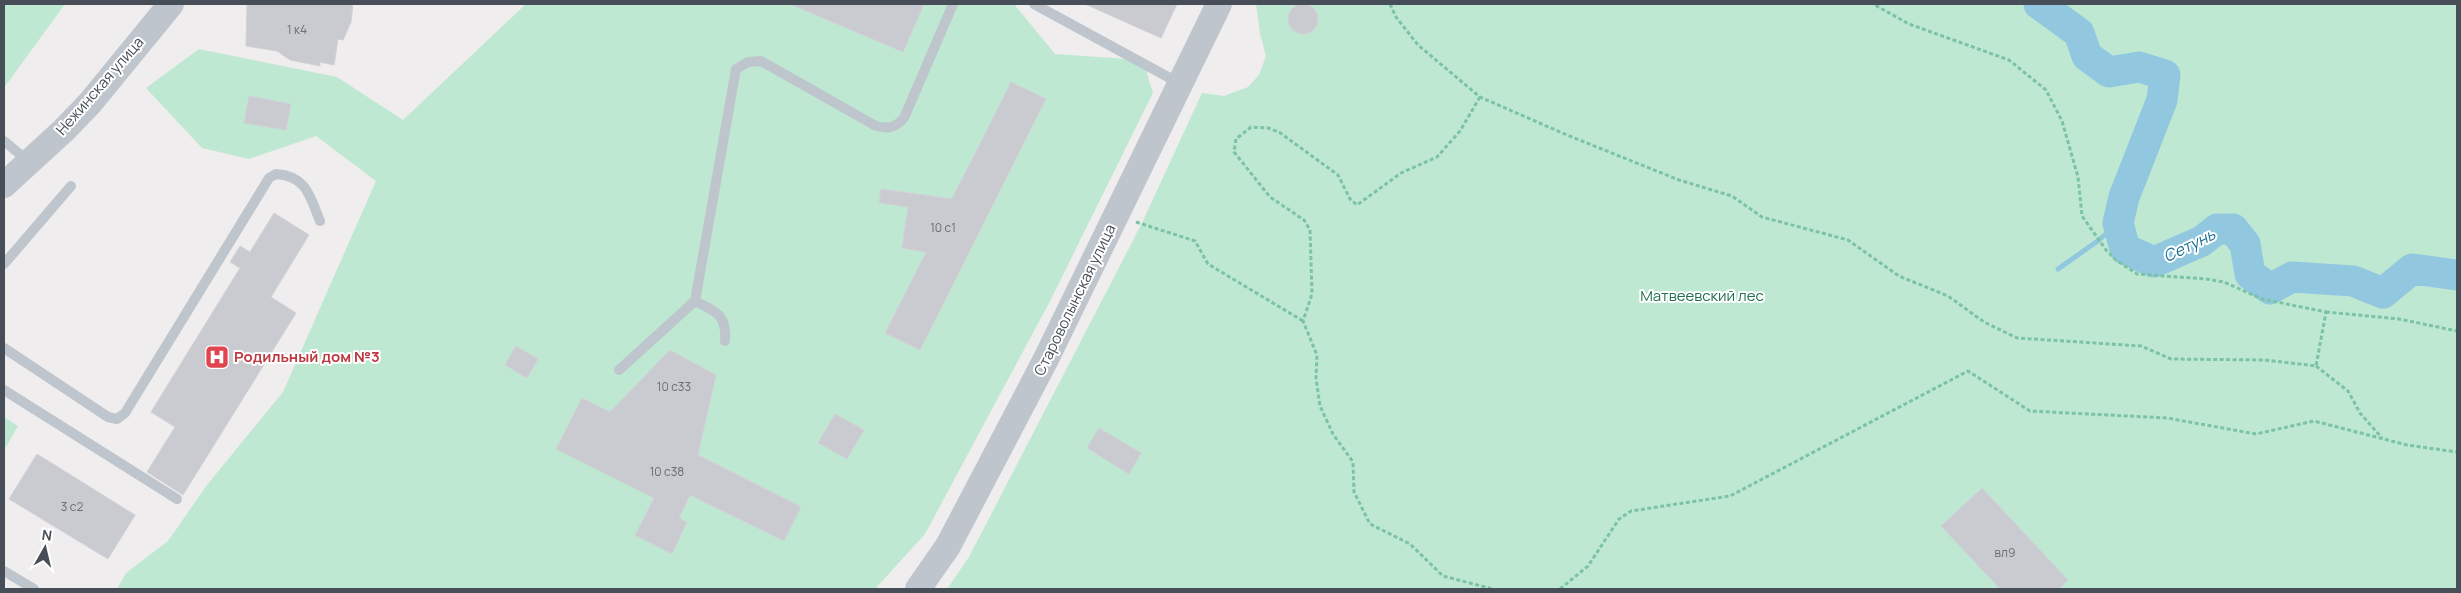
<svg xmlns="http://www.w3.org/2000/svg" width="2461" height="593" font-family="Manrope,sans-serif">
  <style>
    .green { fill: #bfe8d3 }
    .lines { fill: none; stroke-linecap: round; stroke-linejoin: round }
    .stream { stroke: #91c8e0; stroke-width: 5 }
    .river { stroke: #91c8e0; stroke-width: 31 }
    .building { fill: #cacbd1; stroke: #d1d2d7 }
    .path { stroke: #7bc2a7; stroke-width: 3; stroke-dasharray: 4 2.5; stroke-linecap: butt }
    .service { stroke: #bfc5cd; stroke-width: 10 }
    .tertiary { stroke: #bfc5cd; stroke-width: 26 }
    .labels { text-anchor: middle; stroke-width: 4; stroke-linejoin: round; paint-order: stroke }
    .number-label { font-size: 12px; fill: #686d76 }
    .street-label { font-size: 15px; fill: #474e57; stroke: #fff }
    .park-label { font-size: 15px; fill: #216f50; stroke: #fff }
    .health-label { font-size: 15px; font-weight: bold; fill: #be3a42; stroke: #fff; text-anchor: start }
    .water-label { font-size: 16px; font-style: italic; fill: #1c6f95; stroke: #fff }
  </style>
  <rect width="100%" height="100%" fill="#efeded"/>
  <g class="green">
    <path d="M4,4h61l-59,81h-2z"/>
    <path d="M526,4h488l41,50 88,6 10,33 -104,210 -124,231 -50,55h-758l9,-16 42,-32 39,-56 76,-93 93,-211 -60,-45 -67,23 -47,-11 -56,-60 53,-39 138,28 66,43z"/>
    <path d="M1256,4h1201v585h-1510l22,-32 172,-332 61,-132 22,3 24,-9 11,-12 7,-19 -6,-22z"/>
    <path d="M4,417l14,9 -12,21 -2,-1z"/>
  </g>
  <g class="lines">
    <path class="stream" d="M2058,269l41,-29 19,-17"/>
    <path class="river" d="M2039,4l40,29 8,23 22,16 30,-5 26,8 -3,25 -38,97 -6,26 7,26 29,13 48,-21 15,-12h16l12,15 5,30 20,15 22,-12 61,4 30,12 29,-24 45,6"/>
  </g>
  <g class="building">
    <circle cx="1303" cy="19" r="15"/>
    <path d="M247,4h106l-2,18 -8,18 -5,-1 -4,26 -14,-3v4l-30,-6 -13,-9 -31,-5z"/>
    <path d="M790,4h134l-21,48z"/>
    <path d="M1085,4h92l-16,34z"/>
    <path d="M1011,82l35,17 -126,251 -35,-17 41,-81 -24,-4 6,-41 -29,-4 2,-14 71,10z"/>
    <path d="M249,96l42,8 -5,26 -42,-7z"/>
    <path d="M274,213l35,22 -38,62 25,16 -113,182 -36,-23 28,-45 -24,-15 89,-144 -10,-6 10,-16 10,6z"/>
    <path d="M516,346l22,13 -11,19 -22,-13z"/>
    <path d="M670,350l46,25 -18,80 103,52 -17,34 -94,-46 -11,23 8,4 -15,32 -37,-19 19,-37 -98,-49 26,-51 28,14z"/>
    <path d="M835,414l29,16 -17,29 -29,-16z"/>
    <path d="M1099,428l42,25 -12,21 -42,-26z"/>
    <path d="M37,454l98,61 -27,44 -99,-60z"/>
    <path d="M1982,488l86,92 -9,9h-59l-59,-63z"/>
  </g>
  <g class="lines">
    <g class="path">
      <path d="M1390,4l6,13 22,28 62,52 87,38 112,45 53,16 30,21 86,23 51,36 49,20 36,26 33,16 124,8 30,13 94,1 51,6 10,-54 -64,-13 -38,-17 -18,-3 -69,-5 -21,-14 -10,-10 -24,-34 -4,-39 -16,-56 -16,-31 -37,-30 -100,-36 -36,-20"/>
      <path d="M1480,97l-20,34 -23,26 -36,16 -44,32 -7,-6 -12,-24 -59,-43 -11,-4 -17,-1 -15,12 -2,13 36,45 34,23 6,10 2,64 -9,27 14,34 -1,23 4,28 13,28 20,28 1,30 16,32 40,20 33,32 50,13"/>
      <path d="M1136,222l59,19 13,23 95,57"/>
      <path d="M2326,312l73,7 58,12"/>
      <path d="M2316,366l32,25 12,22 22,25"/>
      <path d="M1560,589l28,-23 31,-47 12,-8 99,-15 238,-125 62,40 137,7 89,16 58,-13 93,24 50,7"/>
    </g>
    <g class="service">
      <path d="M1034,4l145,79"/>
      <path d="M4,141l24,20"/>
      <path d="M4,264l67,-78"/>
      <path d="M695,301c21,11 32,13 30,40"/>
      <path d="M4,348l104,69 9,2 8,-6 144,-235 7,-4c31,2 34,23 44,47"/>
      <path d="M619,370l76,-69 41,-232 12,-7 13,-1 115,65c13,3 19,2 28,-8l49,-114"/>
      <path d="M4,390l173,109"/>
      <path d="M4,571l30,18"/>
    </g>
    <g class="tertiary">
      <path d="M4,185l60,-55 26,-27 81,-99"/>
      <path d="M918,589l30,-43 98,-187 173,-355"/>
    </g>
  </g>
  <defs>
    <g id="hospital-square" transform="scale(1.25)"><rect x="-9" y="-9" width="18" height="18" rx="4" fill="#e0444e" stroke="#fff"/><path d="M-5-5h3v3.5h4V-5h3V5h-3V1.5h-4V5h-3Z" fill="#fff"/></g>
  </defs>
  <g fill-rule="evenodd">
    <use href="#hospital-square" x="217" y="357"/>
  </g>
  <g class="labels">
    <g class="number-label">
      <text x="297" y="34">1 к4</text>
      <text x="943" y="232">10 с1</text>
      <text x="674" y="391">10 с33</text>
      <text x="667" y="476">10 с38</text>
      <text x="72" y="511">3 с2</text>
      <text x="2005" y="557">вл9</text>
    </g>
    <g class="street-label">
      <text transform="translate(100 86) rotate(-49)" y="5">Нежинская улица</text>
      <text transform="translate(1075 300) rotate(-64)" y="5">Староволынская улица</text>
    </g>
    <g class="park-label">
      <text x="1702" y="301">Матвеевский лес</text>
    </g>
    <g class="health-label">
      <text x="234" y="362">Родильный дом №3</text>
    </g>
    <g class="water-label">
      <text transform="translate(2189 245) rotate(-26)" y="6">Сетунь</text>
    </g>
  </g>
  <rect width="2461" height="593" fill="none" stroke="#474e57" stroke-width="10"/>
  <g transform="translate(45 548) rotate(8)" stroke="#ffffff" stroke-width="4" paint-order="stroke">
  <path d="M0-4L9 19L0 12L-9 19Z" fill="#474e57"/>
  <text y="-8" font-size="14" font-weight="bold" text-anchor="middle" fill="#474e57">N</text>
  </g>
</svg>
